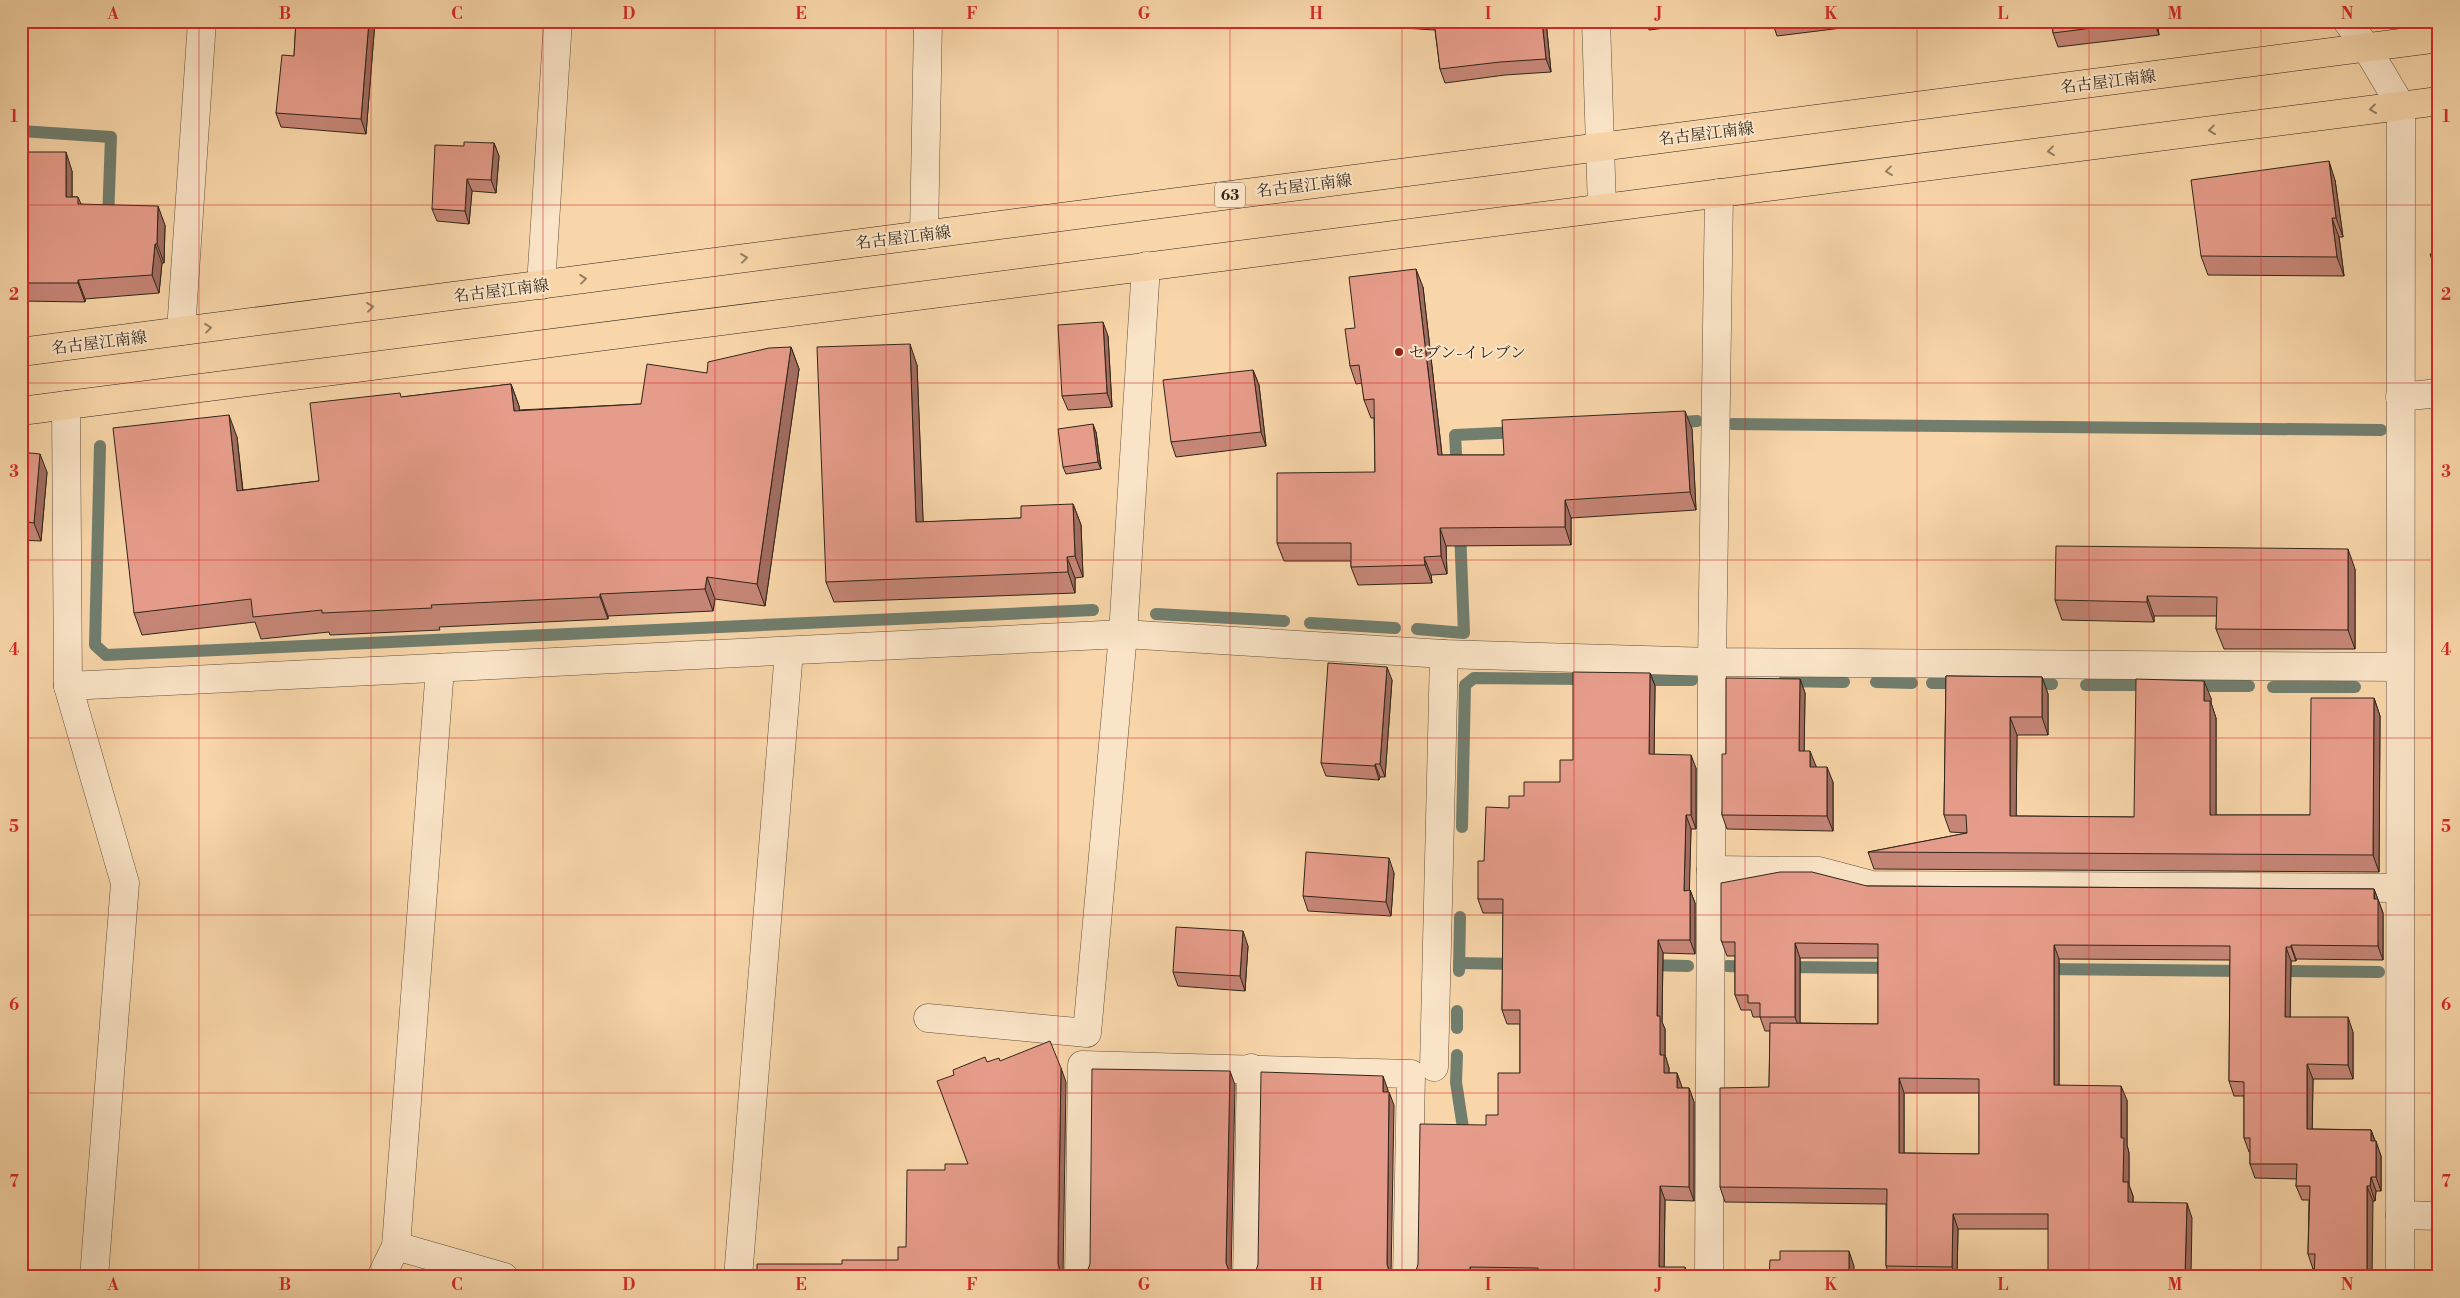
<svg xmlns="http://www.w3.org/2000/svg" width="2460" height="1298" font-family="'Libre Bodoni','Noto Serif JP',serif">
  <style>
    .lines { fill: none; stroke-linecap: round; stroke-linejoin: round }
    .stream { stroke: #717e6e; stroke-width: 12 }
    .minor-casing { stroke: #62513d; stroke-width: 29 }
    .major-casing { stroke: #302519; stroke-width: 29 }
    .minor { stroke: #fae4c7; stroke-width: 28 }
    .major { stroke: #f8d6a9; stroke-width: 28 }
    .wall { fill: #c68677; stroke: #302519; fill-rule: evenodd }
    .shaded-wall { fill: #a16d61; stroke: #302519 }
    .building { fill: #e69c8a; stroke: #302519; fill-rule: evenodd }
    .oneway { stroke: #947e61 }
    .grid { fill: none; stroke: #d62828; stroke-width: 1; stroke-opacity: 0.55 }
    .poi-dot { fill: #8f2418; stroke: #fae4c7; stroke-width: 2 }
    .labels { text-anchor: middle; stroke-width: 4; stroke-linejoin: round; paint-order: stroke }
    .shield { fill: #fae4c7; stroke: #6d5e4d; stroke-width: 1 }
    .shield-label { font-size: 15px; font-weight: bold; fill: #302519 }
    .street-label { font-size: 16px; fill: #302519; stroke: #fae4c7 }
    .poi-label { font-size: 16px; fill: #302519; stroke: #fae4c7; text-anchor: start }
    .neatline { fill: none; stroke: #d62828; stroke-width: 2 }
    .grid-label { font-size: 16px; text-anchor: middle; font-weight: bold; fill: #d62828 }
  </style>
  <rect width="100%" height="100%" fill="#f8d6a9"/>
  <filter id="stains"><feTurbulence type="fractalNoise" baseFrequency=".004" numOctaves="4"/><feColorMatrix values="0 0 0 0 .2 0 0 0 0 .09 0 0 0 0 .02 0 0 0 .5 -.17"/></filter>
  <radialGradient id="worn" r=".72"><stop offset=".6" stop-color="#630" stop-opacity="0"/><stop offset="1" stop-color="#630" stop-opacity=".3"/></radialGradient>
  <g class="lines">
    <g class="stream">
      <path d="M21,131l90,6 -3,83"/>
      <path d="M1672,423l25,-2"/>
      <path d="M1732,424l649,6"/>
      <path d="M100,446l-5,199 11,10 987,-45"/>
      <path d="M1457,470l-2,-35 65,-3"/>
      <path d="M1156,614l128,7"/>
      <path d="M1310,623l85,5"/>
      <path d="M1417,629l47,4 -4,-103"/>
      <path d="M1637,680h55"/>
      <path d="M1784,681l60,1"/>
      <path d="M1876,682l36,1"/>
      <path d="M1932,683h30"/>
      <path d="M2029,684h23"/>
      <path d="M2086,685h65"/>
      <path d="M2191,686h58"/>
      <path d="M2273,687h82"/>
      <path d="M1462,827l3,-142 9,-7 115,1"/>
      <path d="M1459,963l59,1"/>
      <path d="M1646,965l42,1"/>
      <path d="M1727,966l25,1"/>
      <path d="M1784,967l110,1"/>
      <path d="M2042,969l205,2"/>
      <path d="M1459,971l1,-54"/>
      <path d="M2274,971l105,1"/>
      <path d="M1457,1011v17"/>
      <path d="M1457,1055l-1,27 9,59"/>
    </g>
    <g class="minor-casing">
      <g id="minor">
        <path d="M1596,21l6,187"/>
        <path d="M2347,21l19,26 35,59 -1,1171"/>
        <path d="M924,235l4,-214"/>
        <path d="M541,285l17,-264"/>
        <path d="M181,331l21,-310"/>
        <path d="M2400,397l39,-4"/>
        <path d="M66,405l2,281 57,197 -31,394"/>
        <path d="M68,686l1055,-52 321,20 268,8 688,5"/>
        <path d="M1711,870l108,1 53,14 528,3"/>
        <path d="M928,1018l159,15 36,-399 23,-368"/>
        <path d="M1434,1067l10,-413"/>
        <path d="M2400,1215l39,1"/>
        <path d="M396,1246l108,31"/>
        <path d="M381,1277l15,-31 44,-578"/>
        <path d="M738,1277l51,-626"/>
        <path d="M1079,1277l3,-212 329,9 -4,203"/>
        <path d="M1247,1277l4,-209"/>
        <path d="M1709,1277l3,-615 7,-469"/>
      </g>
    </g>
    <g class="major-casing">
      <g id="major">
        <path d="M21,352l2418,-314"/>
        <path d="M21,411l2418,-310"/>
      </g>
    </g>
    <use href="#minor" class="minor"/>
    <use href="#major" class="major"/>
  </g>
  <g class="wall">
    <path d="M296,21h79l-9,113 -85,-7 -5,-14 18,-57z"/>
    <path d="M1399,21h147l5,51 -46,3 -60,8 -5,-14 -5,-39 -33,-2z"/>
    <path d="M1646,21h77l-74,9z"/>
    <path d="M1772,21h77l1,6 -73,9z"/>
    <path d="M2052,21h105l2,14 -101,12 -5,-14z"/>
    <path d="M494,143l5,13 -3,37 -24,-2 -3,33 -32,-3 -5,-12 32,-63z"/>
    <path d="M21,169l51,2v26h6l3,7 84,21 -1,38h-2l-3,30 -74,6v3l-64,-1z"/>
    <path d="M2335,180l8,57h-4l5,39 -136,-1 -7,-19z"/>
    <path d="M1423,287l19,168h62l188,-26 4,81 -125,8v27l-125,1 1,28 -16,1 1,8 -74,2 -7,-18v-6h-67l-7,-18 98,-71 -1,-54h-3l-7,-18 -2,-17 -6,1 -6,-18 5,-38z"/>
    <path d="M1108,336l4,71 -44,3 -6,-14z"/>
    <path d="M791,347l8,22 -34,237 -50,-7 -2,12 -105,5v3l-169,8 1,3 -110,5 -1,-3 -68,7 -6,-17 -113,13 -8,-22 103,-176 6,53 76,-9 83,-84 109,-13 8,22v4l122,-6 66,-31z"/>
    <path d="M917,365l6,157 98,-4 52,-14 8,21 2,52 -8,1v15l-241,9 -8,-20z"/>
    <path d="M1253,370l6,15 7,61 -90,11 -5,-15z"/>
    <path d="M1096,432l5,37 -35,5 -3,-7z"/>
    <path d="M21,452l26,20 -6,69 -20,-1z"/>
    <path d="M2355,569v80h-131l-8,-20 1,-13h-63v6l-92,-2 -7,-20z"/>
    <path d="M1650,673l5,13 -1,68 42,14v61h-5l-2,61h1l5,13v51l-32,-1 -1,69 3,7v26l4,13v5h8l5,15h7l5,14v99l-29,-1 -1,67 24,10h-278l6,-6 70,-146 12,-10 22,-42v-49h-13l-5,-14 1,-97h-20l-5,-14 6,-38 25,-53 15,-12 36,-14 13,-22z"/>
    <path d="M1946,676l96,1 6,17v41h-31l-1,81 118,1 77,-119v5l5,15v97h94l64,-117 6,18 -1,156 -505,-3 -6,-17 99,-19 -17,-1 -6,-17z"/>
    <path d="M1800,679l5,14 -1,58 12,15v1l17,15v49l-106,-2 -5,-14 4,-61z"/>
    <path d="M1392,680l-7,97h-5l-1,3 -53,-4 -5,-13z"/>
    <path d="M1394,873l-3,43 -83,-5 -5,-15z"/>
    <path d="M1867,886l507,3 9,24v47l-87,-1v2h-5l-1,56 63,15v47h-40l-1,50 59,1 10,26v35h-5l-1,10h-2l-59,68h-1l-5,-15 1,-54h-7l-6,-14 1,-7 -42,-1 -5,-14v-12h-1l-5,-14v-42h-10l-5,-15 1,-121 -171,-1v126l68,15v45l2,8v32l4,11v6l59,16 -144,11h-90l-1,48h-67l-4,-11v-62l-161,-2 -5,-15 49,-100 1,-56h-5l-5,-14h-7l-2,-7h-10l-6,-15v-39h-8l-6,-16zM1800,958h78v66l-78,-1zM1904,1093h75v61l-75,-1z"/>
    <path d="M1248,946l-3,45 -67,-5 -5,-14z"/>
  </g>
  <g class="shaded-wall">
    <path d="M369,21h6l-9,113 -5,-15z"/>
    <path d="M1542,21h4l5,51 -5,-13z"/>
    <path d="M2154,21h3l2,14z"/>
    <path d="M494,143l5,13 -3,37 -5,-13z"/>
    <path d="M66,152l6,19v45l-6,-19z"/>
    <path d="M2329,161l6,19 8,57 -7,-19z"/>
    <path d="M467,179l5,12 -3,33 -4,-13z"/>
    <path d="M158,206l7,19 -1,38 -7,-19z"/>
    <path d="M2332,218l7,19 5,39 -7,-19z"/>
    <path d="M155,244l7,19 -3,30 -7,-18z"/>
    <path d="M1416,269l7,18 21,186 -6,-18z"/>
    <path d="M78,280l7,19v3l-7,-19z"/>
    <path d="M1103,322l5,14 4,71 -5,-14z"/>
    <path d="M910,344l7,21 7,178 -8,-21z"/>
    <path d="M791,347l8,22 -34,237 -8,-22z"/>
    <path d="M1253,370l6,15 7,61 -5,-14z"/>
    <path d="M511,384l8,22 3,26 -8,-21z"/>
    <path d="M1685,411l7,18 4,81 -6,-18z"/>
    <path d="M229,415l8,22 8,76 -8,-22z"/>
    <path d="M1093,424l3,8 5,37 -3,-7z"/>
    <path d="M40,454l7,18 -6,69 -7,-18z"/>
    <path d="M1565,500l6,18v27l-6,-18z"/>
    <path d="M1073,504l8,21 2,52 -8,-21z"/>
    <path d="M1440,528l6,18 1,28 -6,-18z"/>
    <path d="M2348,549l7,20v80l-7,-19z"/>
    <path d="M1067,557l8,21v15l-7,-21z"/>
    <path d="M1424,557l7,18 1,8 -7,-18z"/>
    <path d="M707,577l8,22 -2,12 -8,-22z"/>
    <path d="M600,594l8,22v3l-8,-22z"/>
    <path d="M2147,596l7,20v6l-7,-20z"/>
    <path d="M1387,667l5,13 -7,97 -5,-13z"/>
    <path d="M1650,673l5,13 -1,81 -5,-13z"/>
    <path d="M2042,677l6,17v41l-6,-18z"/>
    <path d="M1800,679l5,14 -1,73 -5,-15z"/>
    <path d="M2204,681l7,17v5l5,15v114l-6,-17 -6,-114z"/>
    <path d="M2374,698l6,18 -1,156 -6,-17z"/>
    <path d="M2010,717l7,18 -1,98 -6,-17z"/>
    <path d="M1810,751l6,15 -1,15 -5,-14z"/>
    <path d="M1691,755l5,13v61l-5,-14z"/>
    <path d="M1375,764l5,13 -1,3 -4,-14z"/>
    <path d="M1827,767l6,15v49l-6,-15z"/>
    <path d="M1686,815l5,14 -2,76 -5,-14z"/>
    <path d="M1389,858l5,15 -3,43 -5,-14z"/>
    <path d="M2374,889l9,24v47l-5,-14z"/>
    <path d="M1690,890l5,13v51l-5,-14z"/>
    <path d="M1243,931l5,15 -3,45 -5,-15z"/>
    <path d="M1658,940l5,13 -1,69 3,7v26l4,13 -1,19 -4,-14 -4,-18 -3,-39z"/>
    <path d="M1795,943l5,15v73l-5,-14z"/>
    <path d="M2054,945l5,14v141l-5,-15z"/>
    <path d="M2291,945l5,14v2l-5,-14z"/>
    <path d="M2286,947l5,14 -1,70 -5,-14z"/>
    <path d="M2348,1017l5,15v47l-5,-14z"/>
    <path d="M2307,1064l6,15 -1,64 -5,-14z"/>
    <path d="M1061,1068l5,14 -3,195 -3,-6 -2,-8z"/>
    <path d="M1230,1071l5,14 -4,192 -5,-14z"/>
    <path d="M1677,1073l5,14v15l-5,-14z"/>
    <path d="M1383,1076l5,14v15l-5,-13z"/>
    <path d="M1899,1078l5,15v74l-5,-14z"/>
    <path d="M2121,1086l6,14v45l2,8v32l4,11v21l-5,-15 -5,-20 -2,-44z"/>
    <path d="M1689,1088l5,14v99l-5,-14z"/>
    <path d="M1389,1092l5,13 -3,172 -4,-13z"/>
    <path d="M2371,1130l5,14 -5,-3z"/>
    <path d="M2376,1141l5,15v35l-5,-14z"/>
    <path d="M2371,1177l5,14 -1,10 -5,-15z"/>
    <path d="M1660,1186l5,14 -1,77 -5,-10z"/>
    <path d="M2367,1186l6,15 -1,76h-5z"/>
    <path d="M2187,1203l5,15 -1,59h-6z"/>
    <path d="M1953,1214l5,15 -1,48h-1l-4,-10z"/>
    <path d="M1849,1251l5,15v11h-5z"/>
    <path d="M1470,1267l3,10h-3z"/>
    <path d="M1685,1267l3,10h-3z"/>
  </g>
  <g class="building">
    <path d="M296,21h73l-8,98 -85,-6 6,-58 12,1z"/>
    <path d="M1434,21h108l4,38 -46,3 -60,7z"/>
    <path d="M2052,21h96l-95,12z"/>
    <path d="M464,142l30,1 -3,37 -24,-1 -2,32 -33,-2 3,-64 29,1z"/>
    <path d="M22,152h44v45h12v7l80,2 -1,38h-2l-3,31 -74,5v3h-57v-114h1z"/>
    <path d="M2329,161l7,57h-4l5,39 -136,-1 -10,-76z"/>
    <path d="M2439,251v31l-9,-28z"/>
    <path d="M1416,269l22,186h66l-2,-35 183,-9 5,81 -125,8v27l-125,1 1,28 -17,1 1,8 -74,2v-24h-74v-70l98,-1 -1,-73 -10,1 -5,-35 -9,1 -5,-37 10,-1 -6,-51z"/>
    <path d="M2439,304v20l-6,-18z"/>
    <path d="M1103,322l4,71 -45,3 -4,-71z"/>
    <path d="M910,344l6,178 105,-4v-12l52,-2 2,52 -8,1 1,15 -242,10 -9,-235z"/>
    <path d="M791,347l-34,237 -50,-7 -2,12 -105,5v3l-169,8 1,3 -110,5v-3l-69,7 -2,-18 -117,14 -21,-185 116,-13 8,76 82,-10 -9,-78 90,-10 1,4 110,-13 3,27 127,-7 6,-40 60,9 1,-11 61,-14z"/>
    <path d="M1253,370l8,62 -90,10 -8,-62z"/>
    <path d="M1093,424l5,38 -35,5 -5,-38z"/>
    <path d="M21,452l19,2 -6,69 -13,-2z"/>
    <path d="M2056,546l292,3v81l-132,-1 1,-32 -70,-1v6l-92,-2z"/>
    <path d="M1328,663l59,4 -7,97h-5v2l-54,-3z"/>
    <path d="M1573,672l77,1 -1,81 42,1v60h-5l-2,76 6,-1v50h-32l-1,76h3v39h4v18h13v15h12v99l-29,-1 -1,81h26v10h-147v-9l-68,-1v10h-60l6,-6 2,-7 2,-140 66,1v-10h12v-42h22v-63h-18l1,-111h-25v-38h6l2,-54 23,1v-12h15v-14h36v-22h13z"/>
    <path d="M1946,676l96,1v40h-32v99l124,1 2,-138 68,2v20h6v114h100l1,-117h63l-1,157 -505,-3 99,-19 -1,-18h-22z"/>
    <path d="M1726,678l74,1 -1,72h11v16h17v49l-105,-1v-61h4z"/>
    <path d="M1306,852l83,6 -3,44 -83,-6z"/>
    <path d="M1780,872h32l55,14 507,3v10h4v47l-87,-1v2h-5l-1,70h63v48l-41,-1v65l64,1v11h5v36h-5l-1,9h-3v91h-53l1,-23h-7l2,-68h-14l1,-22h-47v-26h-6v-56l-15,-1 1,-135 -176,-1v140l67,1v52h3l-1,44h5v20l59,1 -2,74h-137v-63h-95l-1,53 -66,-1 1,-77 -167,-2v-99l49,-1 1,-64 108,1v-80l-83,-1v74h-35v-14h-12v-8h-13v-53h-13l-1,-2v-57zM1899,1078l80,1v75l-80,-1z"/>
    <path d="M1176,927l67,4 -3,45 -67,-4z"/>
    <path d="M1050,1041l11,27 -3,195 2,8 6,6h-309v-13h85v-4h56v-13h8l1,-77h38v-6h23l-31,-83 17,-6 -1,-5 32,-13 2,5 12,-4 1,3z"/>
    <path d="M1092,1069l138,2 -4,192 3,8 5,6h-152l5,-5 3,-8z"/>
    <path d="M1261,1072l122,4v16h6l-2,172 2,7 5,6h-144l6,-6 2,-7z"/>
    <path d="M1780,1251h69v26h-80l1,-17h10z"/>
  </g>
  <defs><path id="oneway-chevron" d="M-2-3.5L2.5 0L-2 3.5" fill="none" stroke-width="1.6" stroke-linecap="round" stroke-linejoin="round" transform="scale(1.25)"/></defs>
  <g class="oneway">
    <use href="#oneway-chevron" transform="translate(2373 109) rotate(173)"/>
    <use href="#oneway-chevron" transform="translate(2212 130) rotate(173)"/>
    <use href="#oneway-chevron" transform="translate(2051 151) rotate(173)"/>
    <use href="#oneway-chevron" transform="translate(1889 171) rotate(173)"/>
    <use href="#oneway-chevron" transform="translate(744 258) rotate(-7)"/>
    <use href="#oneway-chevron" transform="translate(583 279) rotate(-7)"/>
    <use href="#oneway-chevron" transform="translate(370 307) rotate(-7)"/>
    <use href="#oneway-chevron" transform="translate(208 328) rotate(-7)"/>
  </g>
  <path class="grid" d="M199,21v1256M371,21v1256M543,21v1256M715,21v1256M886,21v1256M1058,21v1256M1230,21v1256M1402,21v1256M1574,21v1256M1745,21v1256M1917,21v1256M2089,21v1256M2261,21v1256M21,205h2418M21,383h2418M21,560h2418M21,738h2418M21,915h2418M21,1093h2418"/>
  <circle class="poi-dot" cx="1399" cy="352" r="5"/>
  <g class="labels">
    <rect class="shield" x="1215" y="182.5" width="30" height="25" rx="4"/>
    <g class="shield-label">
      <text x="1230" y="200">63</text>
    </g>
    <g class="street-label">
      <text transform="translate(2108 81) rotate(-7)" y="6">名古屋江南線</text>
      <text transform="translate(1706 133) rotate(-7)" y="6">名古屋江南線</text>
      <text transform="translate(1304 185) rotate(-7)" y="6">名古屋江南線</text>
      <text transform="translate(903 237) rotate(-7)" y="6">名古屋江南線</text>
      <text transform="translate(501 290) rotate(-7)" y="6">名古屋江南線</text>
      <text transform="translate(99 342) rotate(-7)" y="6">名古屋江南線</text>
    </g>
    <g class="poi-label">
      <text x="1409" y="358">セブン-イレブン</text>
    </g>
  </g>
  <rect width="2460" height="1298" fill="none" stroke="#f8d6a9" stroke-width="55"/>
  <rect x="28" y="28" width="2404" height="1242" class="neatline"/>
  <g class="grid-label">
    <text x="113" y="19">A</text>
    <text x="285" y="19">B</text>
    <text x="457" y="19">C</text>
    <text x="629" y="19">D</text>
    <text x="801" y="19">E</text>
    <text x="972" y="19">F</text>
    <text x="1144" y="19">G</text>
    <text x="1316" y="19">H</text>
    <text x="1488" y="19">I</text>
    <text x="1659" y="19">J</text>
    <text x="1831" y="19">K</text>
    <text x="2003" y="19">L</text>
    <text x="2175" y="19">M</text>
    <text x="2347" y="19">N</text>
    <text x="14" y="122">1</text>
    <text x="2446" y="122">1</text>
    <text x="14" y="300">2</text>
    <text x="2446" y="300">2</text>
    <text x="14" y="477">3</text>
    <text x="2446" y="477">3</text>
    <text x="14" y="655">4</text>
    <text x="2446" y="655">4</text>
    <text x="14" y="832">5</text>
    <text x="2446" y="832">5</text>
    <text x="14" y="1010">6</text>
    <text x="2446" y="1010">6</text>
    <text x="14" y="1187">7</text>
    <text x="2446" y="1187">7</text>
    <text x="113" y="1290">A</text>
    <text x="285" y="1290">B</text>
    <text x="457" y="1290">C</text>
    <text x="629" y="1290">D</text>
    <text x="801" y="1290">E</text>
    <text x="972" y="1290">F</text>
    <text x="1144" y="1290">G</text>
    <text x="1316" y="1290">H</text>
    <text x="1488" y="1290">I</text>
    <text x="1659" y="1290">J</text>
    <text x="1831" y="1290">K</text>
    <text x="2003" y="1290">L</text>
    <text x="2175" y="1290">M</text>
    <text x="2347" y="1290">N</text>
  </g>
  <rect width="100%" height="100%" filter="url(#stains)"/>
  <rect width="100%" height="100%" fill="url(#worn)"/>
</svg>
